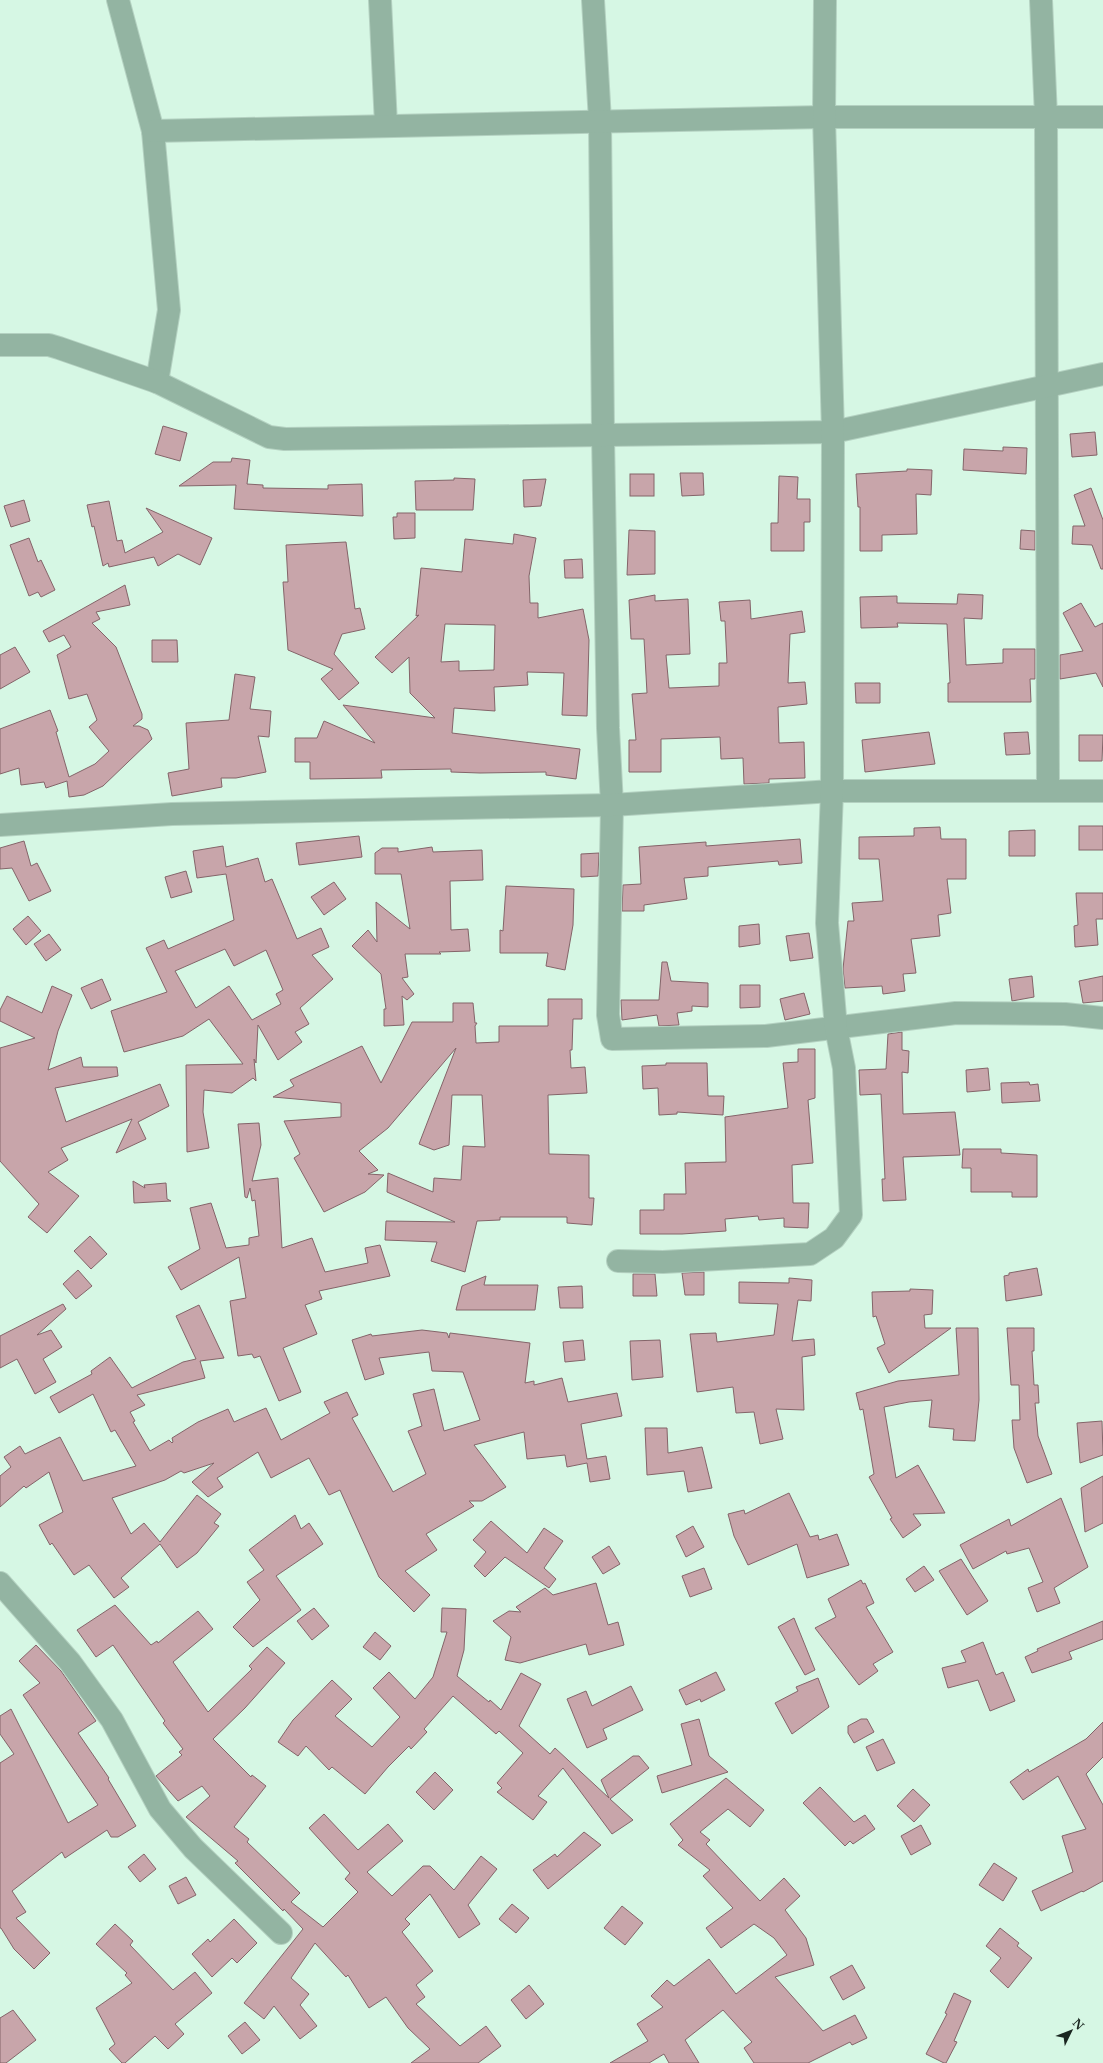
<svg xmlns="http://www.w3.org/2000/svg" width="1103" height="2063" font-family="'Libre Baskerville',serif">
  <style>
    .building { fill: #c8a5aa; stroke: #846469; fill-rule: evenodd }
    .lines { fill: none; stroke-linecap: round; stroke-linejoin: round }
    .minor-casing { stroke: #b4d1c1; stroke-width: 24 }
    .minor { stroke: #93b4a2; stroke-width: 22 }
  </style>
  <rect width="100%" height="100%" fill="#d6f7e4"/>
  <g class="building">
    <path d="M163,426l24,7 -7,28 -25,-7z"/>
    <path d="M1095,432l2,23 -25,2 -2,-23z"/>
    <path d="M1003,447l24,1 -1,26 -63,-4 1,-21 39,2z"/>
    <path d="M232,458l18,2 -3,24 16,1v3l65,1v-4l34,-1 1,32 -129,-7 2,-24 -57,1 34,-24h18z"/>
    <path d="M907,469l25,1 -1,25 -15,-1 1,40 -35,1v16h-22v-44h-2l-2,-33 51,-3z"/>
    <path d="M680,473h23l1,22 -22,1z"/>
    <rect x="630" y="474" width="24" height="22"/>
    <path d="M779,476l19,1 -1,22h13v23h-6v29h-33v-28h7z"/>
    <path d="M454,478l21,1 -2,31h-57l-1,-29 39,-1z"/>
    <path d="M546,479l-5,27 -17,1 -1,-27z"/>
    <path d="M1091,488l12,32v49h-2l-9,-24 -20,-1 1,-18h12l-11,-31z"/>
    <path d="M24,500l6,21 -19,6 -7,-21z"/>
    <path d="M109,501l8,40 5,-1 3,13 38,-21 -17,-24 66,30 -12,27 -22,-11 -20,12 -4,-9 -45,10 -1,-4 -5,3 -9,-40 -2,1 -5,-22z"/>
    <path d="M397,513h18v25l-21,1 -1,-22h4z"/>
    <path d="M629,530l26,1v43l-28,1z"/>
    <path d="M1021,530l14,1v19l-15,-1z"/>
    <path d="M514,534l22,4 -7,38 1,27h8v15l45,-9 6,31 -2,76 -25,-1 2,-42 -37,-1 1,13 -34,2 1,24 -41,-3 -2,25 128,16 -4,30 -30,-4v-3l-66,1 -29,-1v-3l-70,1 1,8 -72,1v-17h-15v-24h22l7,-17 51,22 -32,-38 92,13 -25,-25 -1,-36 -17,16 -17,-16 44,-42 -3,1 5,-48 41,4 3,-33 48,5zM445,624l50,1 -1,45 -35,1v-10l-18,1z"/>
    <path d="M29,538l9,24 3,-2 14,30 -14,7 -3,-5 -9,4 -19,-51z"/>
    <path d="M346,542l9,67 5,-1 5,21 -23,5 -8,20 25,29 -20,17 -18,-21 12,-10 -45,-19 -5,-68h5l-2,-37z"/>
    <path d="M582,559l1,19h-18l-1,-18z"/>
    <path d="M125,585l5,20 -34,7 4,7 -8,4 24,24 26,67v5l-9,7h6l9,4 4,9 -49,47 -19,9 -15,2 -2,-16 -21,7 -2,-6 -23,3 -2,-17 -19,6v-45l50,-19 8,21 -2,1 13,45 26,-13 14,-13 -20,-24 8,-7 -10,-26 -18,5 -12,-44 14,-8 -7,-12 -15,7 -6,-11z"/>
    <path d="M958,594l25,1 -1,24 -18,-1 2,47 37,-2v-14h32v30h-5l1,23h-83v-19h2l-3,-59 -50,-1 1,4 -37,1 -1,-31 37,-1v7l60,1z"/>
    <path d="M655,595v6l33,-2 2,55 -24,1 3,33 50,-2v-23h8l-2,-42h-4l-2,-19 31,-2 1,19 51,-8 3,21 -15,2 -2,49 17,-1 2,22 -29,3 1,36 25,-1 1,36 -36,1v4l-25,1 -1,-26 -22,1 -1,-22 -59,2v33h-32v-32h7l-4,-46 15,-1 -3,-54h-13l-2,-39z"/>
    <path d="M1081,603l14,24 8,-4v64l-7,-14 -36,6v-24l23,-4 -20,-38z"/>
    <path d="M152,640h25l1,22h-26z"/>
    <path d="M15,647l15,25 -30,17v-34z"/>
    <path d="M235,674l20,3 -5,32 21,2 -2,26 -11,-1 8,36 -30,6h-15l1,9 -50,9 -4,-23 21,-4 -3,-46 43,-3z"/>
    <path d="M855,683h25v20h-24z"/>
    <path d="M929,732l6,32 -70,8 -3,-32z"/>
    <path d="M1028,732l2,22 -24,1 -2,-22z"/>
    <path d="M1079,735h24l-1,26h-23z"/>
    <rect x="1079" y="826" width="24" height="24"/>
    <path d="M940,827l1,12h25v40h-19l4,34 -13,2 2,21 -29,3 5,34 -13,1 2,17 -22,3 -1,-8 -37,2 -2,-19 5,-48h6l-2,-18 31,-2 -4,-42h-20v-22l55,-1v-8z"/>
    <path d="M1035,830v26h-26v-25z"/>
    <path d="M359,836l3,21 -63,8 -3,-22z"/>
    <path d="M800,839l2,24 -23,2 -1,-4 -70,6v9l-24,2 3,21 -43,6v6h-22l1,-26 18,-1 -2,-37 67,-5v4z"/>
    <path d="M24,841l7,25 6,-3 14,28 -22,10 -17,-33 -12,1v-21z"/>
    <path d="M223,846l3,21 32,-9 7,24 7,-3 25,60 24,-11 8,19 -17,8 21,24 -33,29 9,16 -14,8 7,10 -24,18 -20,-35 -2,38 -2,-4 2,22 -3,-3 -21,15 -28,-3 -1,22 6,36 -22,4 -1,-87 57,-1 -34,-45 -26,17 -59,16 -13,-41 56,-19 -21,-44 18,-8 4,9 66,-29 -8,-46 -29,4 -4,-27zM225,949l9,17 32,-16 17,40 -7,4 5,10 -29,16 -23,-34 -33,22 -21,-37z"/>
    <path d="M432,847l1,5 49,-2 1,30 -33,1 1,49 17,-1 2,22 -31,1 2,2h-36l3,23 -6,1 12,16 -7,6 -5,-4 2,29 -20,1v-17h2l-5,-35 -29,-28 16,-16 9,12 -1,-40 34,27 -9,-55h-26v-21l7,-5h16v4z"/>
    <path d="M599,853l-1,23 -17,1v-23z"/>
    <path d="M186,871l6,21 -21,6 -6,-21z"/>
    <path d="M334,882l12,17 -22,16 -13,-18z"/>
    <path d="M506,886l68,3 -1,36 -8,45 -19,-4 2,-13h-48v-23l3,1z"/>
    <path d="M1076,893h27v26h-7l2,26 -23,2 -1,-21 4,-1z"/>
    <path d="M28,916l13,15 -15,14 -13,-16z"/>
    <path d="M759,924l1,20 -21,3v-21z"/>
    <path d="M809,933l4,25 -23,3 -4,-25z"/>
    <path d="M49,934l12,16 -15,11 -12,-17z"/>
    <path d="M662,962h5l4,19 37,2v24l-16,-1v5l-15,2 2,12 -20,1 -2,-11 -35,5 -1,-20h38z"/>
    <path d="M1032,976l2,21 -22,4 -3,-22z"/>
    <path d="M1103,976v25l-20,2 -4,-22z"/>
    <path d="M102,979l9,21 -20,9 -10,-21z"/>
    <path d="M740,985h20v22l-20,1z"/>
    <path d="M52,986l20,9 -14,36 -10,39 33,-13 2,10h34l1,9 -63,12 11,34 94,-38 9,22 -31,16 8,17 -30,14 16,-34 -71,29 7,12 -20,12 31,24 -32,37 -19,-16 11,-13 -39,-43v-113l35,-10 -35,-17v-11l7,-14 35,17z"/>
    <path d="M804,993l6,21 -25,6 -5,-21z"/>
    <path d="M548,999h34v20h-9l-1,31h-2l1,18 14,-1 2,26 -39,2 1,59 40,1v43h5l-2,27 -25,-2v-6h-67v3l-23,1 -12,51 -34,-11 6,-19 -52,-2 1,-19 69,1 -68,-30 1,-19 45,19 1,-14 27,2 2,-34 22,1 -3,-52h-30l-3,50 -15,5 -15,-6 37,-96 -68,80 -29,23 19,19 -10,4 16,1 -19,17 -41,20 -30,-54 6,-4 -16,-33 57,-4v-14l-68,-6 21,-11 -4,-6 72,-34 19,37 31,-61h41v-19h20l2,20h2l-2,3 1,17 23,-1v-16h49z"/>
    <path d="M902,1032v18l7,1 -1,22 -6,-1 1,42 52,-2 5,43 -57,2 3,43 -23,1 -1,-22h3l-4,-85 -21,1 -1,-25 27,-1 2,-35z"/>
    <path d="M798,1049h17v49l-7,2 5,63 -21,2 1,38h16l-1,25 -24,-1v-9l-25,2 -1,-4 -33,3 1,12 -44,3h-42v-24h24v-16h22l-1,-31 41,-1 -1,-45 63,-9 -5,-45 15,-1z"/>
    <path d="M666,1063h41l1,33h16l-1,19 -46,-3v2l-18,1 -1,-27 -15,1 -1,-23 24,-1z"/>
    <path d="M988,1068l2,22 -23,2 -1,-22z"/>
    <path d="M1029,1082l1,3 8,-1 2,17 -38,2 -1,-20z"/>
    <path d="M259,1123l2,22 -9,36 26,-3 4,70 30,-10 13,34 43,-9 -3,-15 15,-3 10,31 -71,15 3,8 -17,6 12,29 -34,14 18,44 -22,9 -19,-45 -6,2 -2,-4 -14,2 -8,-55 16,-3 -7,-41 -58,33 -13,-23 32,-18 -10,-41 21,-5 15,45 23,-3v-7l10,-2 -4,-36 -3,1 -2,-13 -3,10 -2,-1 -7,-73z"/>
    <path d="M963,1149h38v4l36,2v42h-25v-5h-41v-24h-9z"/>
    <path d="M133,1181l12,7 -1,-3 22,-2 1,16 4,2 -37,2z"/>
    <path d="M90,1236l17,18 -16,15 -17,-18z"/>
    <path d="M1037,1268l5,27 -36,6 -2,-25 5,-1v-2z"/>
    <path d="M78,1270l14,16 -16,13 -13,-15z"/>
    <path d="M704,1272v23h-19l-3,-22z"/>
    <path d="M633,1274h22l2,22h-24z"/>
    <path d="M486,1276l-2,9h54l-3,25h-79l6,-24z"/>
    <path d="M789,1278l23,2 -1,21 -13,-1 -6,41 22,-2 1,16 -13,2 2,53 -28,-1 7,30 -23,5 -6,-32 -18,1 -3,-26 -36,5 -7,-58 26,-1 1,9 57,-7 4,-31 -39,-1v-21l50,1z"/>
    <path d="M582,1286l1,22h-23l-2,-21z"/>
    <path d="M910,1289l23,1 -1,24 -8,1 1,13h26l-62,45 -12,-25 8,-4 -9,-28 -3,1 -1,-25 38,-1z"/>
    <path d="M63,1304l3,5 -29,26 14,-5 11,17 -19,12 13,23 -21,12 -18,-35 -17,9v-32z"/>
    <path d="M199,1305l25,53 -24,3 5,17 -68,17 8,10 -15,7 5,9 -2,1 17,29 19,-11 3,3 1,-1 -1,-4 26,-16 30,-13 6,13 32,-14 15,32 49,-27 -6,-11 23,-10 11,23 -6,3 41,74 33,-18 -18,-43 14,-5 -9,-32 21,-5 10,42 36,-11 -17,-48 -31,-1 -3,-19 -50,6 5,16 -19,6 -13,-40 19,-6 1,2 50,-6 25,3 2,5 1,-5 80,10 -5,40 9,-2v4l28,-7 6,24 49,-9 5,23 -41,8 6,35 19,-3 4,23 -20,3 -3,-19 -20,4 -2,-12 -38,4 -3,-27 -50,13 32,42 -24,14h-13l5,5 -48,28 11,16 -32,21 25,24 -16,17 -35,-35 -39,-87 -11,5 -20,-37 -38,20 -13,-26 -41,26 6,9 -15,10 -16,-15 22,-19 -30,10 -3,-2 -16,9 -53,18 19,36 13,-11 16,19 37,-47 24,19 -7,9 5,3 -22,27 -20,15 -17,-24 -39,34 8,9 -15,11 -25,-33 -15,10 -22,-32 -2,2 -11,-20 24,-13 -14,-40 -23,16 -2,-2 -24,21v-31l11,-9 -7,-10 16,-11 5,8 35,-17 23,44 53,-15 -21,-36 -4,2 -18,-38 -34,19 -9,-16 42,-23 -1,-3 19,-14 22,31 51,-26 13,-3 -20,-43z"/>
    <path d="M956,1328h22l1,72 -4,41 -22,-1 1,-11 -25,-2 3,-27 -23,2 -25,5 12,71 22,-13 27,48 -32,1 8,11 -18,13 -13,-19 2,-1 -23,-41 5,-3 -11,-65 -3,1 -4,-17 42,-12 61,-6z"/>
    <path d="M1007,1328h27v23h-2l2,34h4l1,18h-4l3,33 14,38 -25,9 -13,-35 -2,-28h8l-1,-35h-8z"/>
    <path d="M583,1340l2,20 -20,2 -2,-20z"/>
    <path d="M660,1340l3,37 -31,3 -2,-39z"/>
    <path d="M1102,1421l1,34 -23,8 -3,-40z"/>
    <path d="M645,1428h22l1,25 34,-6 10,41 -24,4 -4,-21 -37,4z"/>
    <path d="M1103,1476v47l-18,9 -4,-44z"/>
    <path d="M789,1493l21,44 8,-2 1,5 18,-6 12,31 -42,13 -10,-34 -49,21 -14,-29 -6,-22 16,-4 1,4z"/>
    <path d="M1061,1498l27,69 -34,21 6,15 -23,9 -9,-24 15,-6 -14,-34 -22,6 -1,-3 -33,18 -13,-24 49,-26 2,7z"/>
    <path d="M295,1515l6,14 8,-6 14,21 -47,32 25,34 -48,37 -20,-20 27,-27 -13,-18 17,-12 -15,-20z"/>
    <path d="M491,1521l36,32 17,-25 19,13 -19,27 12,11 -7,9 -44,-31 -20,20 -11,-11 12,-14 -13,-12z"/>
    <path d="M693,1526l11,21 -18,10 -10,-21z"/>
    <path d="M609,1546l11,18 -17,10 -11,-17z"/>
    <path d="M961,1559l27,42 -21,14 -28,-44z"/>
    <path d="M924,1566l10,14 -19,12 -9,-13z"/>
    <path d="M704,1568l8,21 -22,8 -8,-21z"/>
    <path d="M861,1580l2,4 2,-1 9,20 -8,4 27,45 -20,12 5,7 -19,14 -44,-57 21,-11 -8,-18z"/>
    <path d="M596,1583l12,42 10,-3 6,23 -35,10 -3,-11 -66,19 -15,-3 6,-23 -18,-16 16,-10 12,1 -5,-5 29,-19 8,7z"/>
    <path d="M115,1605l36,40 6,-4 1,2 40,-32 15,18 -40,33 35,50 44,-43 -3,-3 18,-19 18,16 -40,45 -32,31 38,38 1,-2 14,11 -32,41 15,12 -2,3 53,51 -9,9 32,25 35,-35 -13,-13 5,-6 -41,-45 15,-14 34,36 30,-26 15,17 -36,31 25,24 31,-30h7l24,24 27,-34 16,13 -29,36 12,19 -21,14 -29,-44 -25,25 5,5 -8,8 31,39 -17,14 9,12 -9,7 44,42 26,-20 15,20 -23,17h-67l19,-14 -22,-21 -22,-31 -17,11 -21,-33 -2,2 -31,-34 -24,35 18,16 -9,11 17,21 -17,13 -26,-33 -10,13 -20,-16 59,-74 -19,-20 -1,2 -48,-48 3,-2 -52,-44 24,-21 -8,-10 -24,15 -22,-25 26,-21 -3,-3 4,-3 -20,-26 2,-2 -52,-76 -17,12 -19,-27z"/>
    <path d="M314,1608l15,18 -17,14 -15,-19z"/>
    <path d="M442,1608l24,1 -2,41 -7,26 32,26 1,-2 11,10 20,-37 20,11 -22,42 31,28 5,-6 54,50 -8,-18 32,-24h6l10,12 -39,31 23,21 -21,14 -49,-66 -25,28 9,6 -14,18 -36,-28 5,-4 -5,-5 26,-30 -24,-22 -3,3 -43,-38 -29,33 3,3 -16,17 -2,-3 -21,21 -23,27 -33,-27 -3,3 -23,-24 -8,10 -20,-14 15,-22 39,-40 20,19 -17,17 37,31 28,-30 -27,-29 16,-16 26,27 18,-22 14,-45h-6z"/>
    <path d="M794,1618l21,52 -10,5 -27,-48z"/>
    <path d="M1103,1621v18l-34,13 3,7 -40,14 -7,-16 13,-6 -1,-2z"/>
    <path d="M375,1632l16,14 -11,14 -17,-13z"/>
    <path d="M983,1642l13,33 7,-3 12,29 -25,10 -12,-31 -30,8 -6,-20 24,-6 -5,-11z"/>
    <path d="M36,1645l25,26 35,50 -18,12 31,45 -1,1 28,47 -18,11h-7l-4,-7 -42,28 -3,-6 -50,39 14,21 -10,6 34,35 -16,16 -20,-20 -13,-21h-1v-165l14,-9 -14,-20v-18l11,-7 57,114 30,-18 -75,-110 17,-12 -21,-22z"/>
    <path d="M716,1672l9,18 -24,12 -1,-3 -14,6 -7,-15z"/>
    <path d="M818,1678l11,29 -37,27 -17,-31 23,-12 -2,-4z"/>
    <path d="M631,1686l12,24 -40,19 4,10 -20,9 -20,-49 19,-8 6,15z"/>
    <path d="M699,1719l10,37 19,16 -66,21 -5,-17 35,-11 -11,-41z"/>
    <path d="M861,1719h6l7,13 -20,11 -6,-10v-7z"/>
    <path d="M1103,1722v35l-17,17 17,31v76l-20,11 -1,-1 -41,20 -9,-20 41,-19 -11,-36 24,-7 -28,-53 -35,24 -13,-18 18,-13 1,3 57,-33z"/>
    <path d="M883,1739l12,24 -18,8 -11,-24z"/>
    <path d="M435,1772l18,18 -19,20 -18,-18z"/>
    <path d="M726,1778l38,32 -14,17 -22,-18 -28,23 10,8 -4,4 54,57 24,-23 16,18 -15,14 21,28 8,27 -39,12 48,54 32,-16 12,23 -15,7 -2,-3 -42,21h-54l-10,-15 8,-6 -29,-32 -38,30 14,23h-30l-5,-9 -15,9h-39l38,-22 -11,-17 26,-17 -12,-11 16,-16 7,6 35,-27 27,35 51,-39 -13,-17 -20,-14 -33,24 -15,-20 27,-20 -30,-32 7,-6 -32,-25 5,-5 -13,-16z"/>
    <path d="M820,1787l34,35 11,-7 10,14 -22,15 -3,-3 -5,5 -42,-43z"/>
    <path d="M913,1789l17,16 -16,17 -17,-16z"/>
    <path d="M921,1825l10,19 -20,11 -10,-19z"/>
    <path d="M584,1832l17,13 -53,44 -15,-19 22,-16 2,3z"/>
    <path d="M144,1854l12,15 -16,13 -12,-15z"/>
    <path d="M994,1863l23,15 -14,23 -24,-16z"/>
    <path d="M186,1877l10,18 -18,9 -9,-18z"/>
    <path d="M512,1904l17,14 -13,15 -17,-14z"/>
    <path d="M622,1906l21,17 -18,22 -21,-17z"/>
    <path d="M234,1919l23,24 -20,20 -5,-5 -20,19 -20,-23 16,-15 2,3z"/>
    <path d="M115,1924l18,17 -3,4 43,45 22,-18 17,21 -37,31 9,10 -16,15 -13,-13 -30,27h-3l-13,-14 6,-5 -19,-36 36,-25 -7,-8 2,-2 -31,-29z"/>
    <path d="M1000,1928l19,15 -2,3 15,12 -24,30 -18,-17 11,-13 -15,-12z"/>
    <path d="M852,1965l13,23 -22,12 -13,-23z"/>
    <path d="M529,1985l15,19 -18,15 -15,-19z"/>
    <path d="M954,1993l17,8 -17,40 3,1 -11,21h-2l-18,-9 21,-40 -2,-1z"/>
    <path d="M13,2010l23,30 -30,23h-6v-45z"/>
    <path d="M245,2022l15,18 -18,14 -14,-18z"/>
  </g>
  <g class="lines">
    <g class="minor-casing">
      <g id="minor">
        <path d="M118,0l35,131 16,179 -12,72"/>
        <path d="M380,0l6,125"/>
        <path d="M593,0l7,121 3,314 5,293 4,77 -4,210 4,24 154,-3 190,-23 109,1 38,4"/>
        <path d="M1041,0l5,117 2,673"/>
        <path d="M153,131l671,-14h279"/>
        <path d="M0,345h49l10,3 98,34 112,55 16,2 548,-7 270,-58"/>
        <path d="M0,825l172,-11 440,-9 220,-14h271"/>
        <path d="M618,1261l45,1 147,-8 24,-16 17,-23 -7,-147 -8,-40 -9,-105 5,-132 1,-359 -9,-315 1,-117"/>
        <path d="M0,1583l70,79 42,58 48,89 33,39 88,85"/>
      </g>
    </g>
    <use href="#minor" class="minor"/>
  </g>
  <g transform="translate(1071 2031) rotate(47)" stroke="#d6f7e4" stroke-width="3" paint-order="stroke">
  <path d="M0-3L7 15L0 10L-7 15Z" fill="#1a2620"/>
  <text y="-6" font-size="11" font-weight="bold" text-anchor="middle" fill="#1a2620">N</text>
  </g>
</svg>
